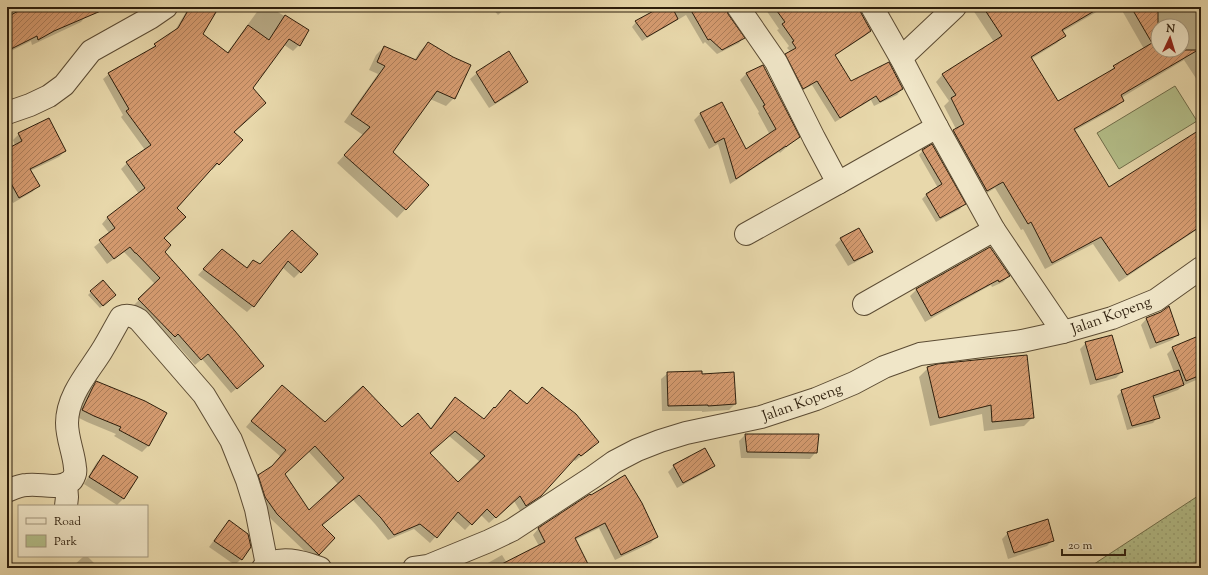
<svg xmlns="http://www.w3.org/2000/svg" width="1208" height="575" font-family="'Sorts Mill Goudy',serif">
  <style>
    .grass { fill: url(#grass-dots); stroke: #706e4b }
    .park { fill: #b4bf8a; stroke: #706e4b }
    .shadow { fill: #0003; fill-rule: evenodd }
    .building { fill: url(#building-hatch); stroke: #2d1e0c; fill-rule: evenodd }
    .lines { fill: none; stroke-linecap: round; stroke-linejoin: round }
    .minor-casing { stroke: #5c4c34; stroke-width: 24 }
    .tertiary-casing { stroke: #5c4c34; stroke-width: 24 }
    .minor { stroke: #f0e6c8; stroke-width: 22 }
    .tertiary { stroke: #f0e6c8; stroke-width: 22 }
    .labels { text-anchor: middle; stroke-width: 3; stroke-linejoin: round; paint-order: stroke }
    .street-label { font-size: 15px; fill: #2d1e0c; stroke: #f0e6c8 }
  </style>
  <defs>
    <pattern id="grass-dots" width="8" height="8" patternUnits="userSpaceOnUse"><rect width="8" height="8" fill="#b4bf8a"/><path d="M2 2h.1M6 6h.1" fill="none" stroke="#9ba476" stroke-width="1.8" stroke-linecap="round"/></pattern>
    <pattern id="building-hatch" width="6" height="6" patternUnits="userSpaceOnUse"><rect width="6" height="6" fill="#d59b70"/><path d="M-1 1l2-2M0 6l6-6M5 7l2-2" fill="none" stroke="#ad7e5a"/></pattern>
  </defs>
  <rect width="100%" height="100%" fill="#e8d8ab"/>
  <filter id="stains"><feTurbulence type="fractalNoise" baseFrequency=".005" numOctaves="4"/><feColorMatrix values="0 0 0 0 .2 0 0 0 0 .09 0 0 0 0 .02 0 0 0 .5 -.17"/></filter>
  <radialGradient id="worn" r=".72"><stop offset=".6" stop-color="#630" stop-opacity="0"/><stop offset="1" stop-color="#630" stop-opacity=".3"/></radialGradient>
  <path class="grass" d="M1201,494v74h-113z"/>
  <path class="park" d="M1175,86l22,35 -78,48 -22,-36z"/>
  <g class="shadow">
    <path d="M29,7h53l4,9 -5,6 -49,23 -1,-4 -24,12v-35z"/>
    <path d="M189,7h28l-16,28 26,18 32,-44 -3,-2h14l38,24 -9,14 -6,6 -10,-7 -31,44 -19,44 8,8 -29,30 -1,-2 -36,40 -12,30v14l94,120 -26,21 -29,-34 -7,6 -23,-26 -3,3 -36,-36 22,-22 -31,-32 -17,12 -13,-17 16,-13 -8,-10 5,-6 32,-24 -18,-25 6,-6 18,-13 -24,-33 2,-2 -20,-36 6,-5 40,-23 6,-6 19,-13z"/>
    <path d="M491,7h16l-9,8z"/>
    <path d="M663,7h62l2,7 16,24 -4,5 -22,11 -12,-12 -2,2 -17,-29 -44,26 -10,-14 4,-5z"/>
    <path d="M764,7h95l1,7 10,17 -5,5 -31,20 17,26 51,7 -5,6 -23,11 -3,-6 -36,22 -23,-37 -14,8 -17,-33 5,-5 5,-3 -4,-4 2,-2 -12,-16 2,-1z"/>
    <path d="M971,7h134l-43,25 3,3 -8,8 -26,16 26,44 49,-28 8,-8 30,-18 -24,-42h81v79l-17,-26 -63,38 2,3 -8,7 -41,23 34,57 93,-58v97l-82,55 -26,-38 -48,25 -22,-40 -2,1 -26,-42 -16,10 -33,-60 10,-9 -12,-23 5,-5 -13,-19 7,-8 51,-32zM1158,26h24v24h-24z"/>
    <path d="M428,43l26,55 -8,8 -16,-7 -39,54 37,32 -31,33 -60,-55 26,-28 -19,-13 34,-48 -9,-4 7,-15 8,-8 30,14 6,-10z"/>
    <path d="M509,53l18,28 -6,7 -32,20 -19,-29 7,-6z"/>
    <path d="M762,66l36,71 -18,16 -1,-1 -49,32 -12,-40 -9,5 -15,-29 6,-6 21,-11 25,47 24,-15 -12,-22 1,-1 -19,-32 6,-6z"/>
    <path d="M19,134l46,17 -6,6 -29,14 8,15 -6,6 -19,11 -6,-10v-43l8,-5 -2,-5z"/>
    <path d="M923,150l41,54 -4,5 -24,13 -14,-23 4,-4 12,-7 -19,-33z"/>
    <path d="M286,238l14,34 -6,6 -12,-11 -29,39 -6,6 -49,-37 24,-25 24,19 8,-8 6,5z"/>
    <path d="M841,239l30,12 -6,6 -17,9 -13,-21z"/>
    <path d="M1009,276l-6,6 -11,5 -1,-2 -66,37 -15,-26 6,-6z"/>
    <path d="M91,292l21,6 -12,10 -12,-13z"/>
    <path d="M1147,318l31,16 -6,6 -22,9 -9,-24z"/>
    <path d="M1086,343l36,29 -6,6 -26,7 -10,-36z"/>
    <path d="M1173,348l28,4v26l-19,8 -4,4 -25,9 5,18 -5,6 -26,7 -10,-34 5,-5 52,-19 -7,-18z"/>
    <path d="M928,368l105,49 -9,9 -40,5 -2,-17 -52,12 -11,-49z"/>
    <path d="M668,373l33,2 34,29 -6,6 -27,2v-1h-40l-1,-32z"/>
    <path d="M97,382l52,63 -7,7 -28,-16 2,-2 -29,-12 -10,-5 9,-21 4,-7z"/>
    <path d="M542,388l50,60 -17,13 -2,-2 -39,42 -14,10 -6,-10 -25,22 -9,-9 -15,16 -13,-12 -22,25 -16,-14 -26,11 -13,-16 -22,-24 -32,25 13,13 -21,21 -42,-40 -11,-16 -7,-22 6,-6 13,-8 9,-10 -35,-30 30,-35 49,31 105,6 19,-25 6,-6 28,22 5,-6 39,-9zM449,436l31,26 -22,21 -29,-30zM308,451l30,33 -30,27 -24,-37z"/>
    <path d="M745,435l71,17 -6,7 -69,-1 -2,-17z"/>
    <path d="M104,456l32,21 -13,22 -6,6 -33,-21 13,-22z"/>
    <path d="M714,465l-6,6 -31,17 -9,-16 6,-6z"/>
    <path d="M590,495l66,42 -5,6 -36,17 -16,-32 -24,12 14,28h-110l23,-13 5,8 32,-17 -6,-11 5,-6z"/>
    <path d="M229,522l21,25 -9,12 -6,6 -26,-18 14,-19z"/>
    <path d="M1008,533l45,7 -6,6 -39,13 -6,-20z"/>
    <path d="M84,556h3l12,12h-28z"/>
  </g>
  <g class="building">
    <path d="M26,7h84l-56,24 -16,9 -1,-4 -30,15v-34z"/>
    <path d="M190,7h29l-16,27 25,19 20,-28 21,15 16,-25 24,15 -9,16 -11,-7 -36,49 13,15 -32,29 9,8 -24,25 -2,-2 -40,45 9,9 -22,21 7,7 -6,7 70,79 29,35 -27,23 -29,-35 -7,6 -23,-26 -3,3 -37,-38 22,-21 -24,-25h-1l-5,-6 -16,12 -15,-19 16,-12 -8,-11 38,-29 -19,-26 25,-17 -25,-34 3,-2 -21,-36 48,-27 -2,-2 24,-16z"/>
    <path d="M661,7h11l6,12 -31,18 -12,-16z"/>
    <path d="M689,7h37l2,7 17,24 -23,12 -12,-11 -2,1z"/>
    <path d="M774,7h86l1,6 10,18 -36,24 16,26 38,-19 14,27 -23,13 -4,-6 -36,22 -23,-37 -14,8 -18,-35 11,-6 -4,-6 2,-1 -12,-17 3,-2z"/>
    <path d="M983,7h118l-39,23 4,6 -35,21 27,44 57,-33 -2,-2 39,-23 -21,-36h27v43h40l-77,45 3,6 -50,28 35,58 92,-58v97l-74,49 -26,-38 -49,26 -21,-41 -3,2 -25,-42 -16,9 -34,-61 11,-6 -13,-26 5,-3 -14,-21 60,-38z"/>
    <path d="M428,42l25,15 18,8 -16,34 -18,-8 -44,61 36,33 -23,25 -62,-55 26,-28 -19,-13 34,-48 -8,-4 7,-16 32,14z"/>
    <path d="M509,51l19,31 -33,21 -19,-31z"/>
    <path d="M763,65l37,72 -13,9 -1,1v-1l-50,33 -12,-41 -9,5 -15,-30 22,-11 24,47 30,-20 -13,-23 2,-1 -19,-32z"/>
    <path d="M49,118l17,33 -36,18 10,17 -21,12 -12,-22v-27l15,-8 -4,-8z"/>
    <path d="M932,144l34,60 -26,14 -14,-24 16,-10 -20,-34z"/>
    <path d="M859,228l14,24 -19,9 -14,-23z"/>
    <path d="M292,230l26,24 -17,19 -13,-12 -34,46 -51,-38 19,-20 25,19 6,-8 7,4z"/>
    <path d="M990,247l20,29 -11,6 -1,-2 -67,36 -15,-27z"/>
    <path d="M103,280l13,15 -13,11 -13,-15z"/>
    <path d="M1169,306l10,29 -23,8 -10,-25 15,-6z"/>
    <path d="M1112,335l11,37 -27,8 -11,-38z"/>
    <path d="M1196,337l5,12v26l-15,6 -14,-34z"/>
    <path d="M1027,355l7,63 -42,4 -1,-17 -52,13 -12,-51 10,-3 38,-4z"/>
    <path d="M1179,370l5,15 -31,11 7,22 -28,8 -11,-36z"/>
    <path d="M702,371v3l32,-2 2,32 -28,2v-1l-40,1 -1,-34z"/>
    <path d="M96,381l49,20 22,12 -18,33 -30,-16 2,-3 -27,-11 -12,-6 10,-21z"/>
    <path d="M282,385l43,37 38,-36 39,41 16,-14 13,16 24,-32 29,22 10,-12 1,1 15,-18 17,14 15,-17 34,27 23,28 -18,14 -2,-2 -38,42 -15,10 -6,-10 -24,22 -9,-9 -15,16 -14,-13 -21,26 -17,-14 -26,11 -13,-17 -22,-23 -37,30 13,13 -16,17 -42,-41 -12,-17 -7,-22 14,-9 14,-16 -35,-29zM455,431l30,25 -27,26 -28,-29zM315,446l29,32 -35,32 -24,-36z"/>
    <path d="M745,434h74l-2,19 -70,-1z"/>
    <path d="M705,448l10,18 -32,17 -10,-18z"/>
    <path d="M103,455l35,22 -14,22 -35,-22z"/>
    <path d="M625,475l17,28 16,34 -37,18 -16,-32 -30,15 15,30h-96l51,-26 -7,-14 52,-34 1,1z"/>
    <path d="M1048,519l6,22 -40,12 -7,-21z"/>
    <path d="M229,520l19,14 3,13 -9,13 -28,-19z"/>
  </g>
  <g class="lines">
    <g class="minor-casing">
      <g id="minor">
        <path d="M738,7l38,55 38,76 24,45 99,-56"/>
        <path d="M872,7l29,51 36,69 57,103 69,102"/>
        <path d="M901,58l54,-51"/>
        <path d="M746,234l92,-51"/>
        <path d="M864,304l130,-74"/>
        <path d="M66,484l1,13 -1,9"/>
        <path d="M7,491c7,-3 13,-6 20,-6 15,-2 32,6 45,-5 2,-3 4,-8 3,-12 -1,-15 -8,-29 -8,-45 0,-27 20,-49 34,-71 7,-11 13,-23 20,-35 7,-3 12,-1 18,3l65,75 27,45 16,40 9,29 11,56"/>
        <path d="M263,568c15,-14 40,-6 57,0"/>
        <path d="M414,568l14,-2 61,-25 23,-11 81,-53 21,-15 23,-12 23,-9 26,-8 75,-16 55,-18 38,-16 30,-16 36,-13 102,-13 41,-9 49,-14 44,-18 45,-32"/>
      </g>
    </g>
    <g class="tertiary-casing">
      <path id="tertiary" d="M7,113l23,-8 19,-9 15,-11 27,-34 59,-33 16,-11"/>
    </g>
    <use href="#minor" class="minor"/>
    <use href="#tertiary" class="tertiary"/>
  </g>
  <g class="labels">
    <g class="street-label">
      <text transform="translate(1111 315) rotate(-20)" y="5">Jalan Kopeng</text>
      <text transform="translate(802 402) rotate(-20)" y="5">Jalan Kopeng</text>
    </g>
  </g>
  <rect width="1208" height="575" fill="none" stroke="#e8d8ab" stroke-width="24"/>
  <rect x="8" y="8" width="1192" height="559" fill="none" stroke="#2d1e0c" stroke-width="2"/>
  <rect x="12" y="12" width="1184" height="551" fill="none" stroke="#2d1e0c"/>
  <rect x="18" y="505" width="130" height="52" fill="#f0e6c8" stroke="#a2967d"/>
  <rect x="26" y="518" width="20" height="6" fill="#f0e6c8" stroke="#a2967d"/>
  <text x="54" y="525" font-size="12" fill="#2d1e0c">Road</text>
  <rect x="26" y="535" width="20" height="12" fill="#b4bf8a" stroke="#a2967d"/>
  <text x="54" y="545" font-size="12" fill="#2d1e0c">Park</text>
  <g transform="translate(1170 38) rotate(4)"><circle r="19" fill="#f0e6c8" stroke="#a2967d"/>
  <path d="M0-3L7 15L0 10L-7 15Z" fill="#8f2418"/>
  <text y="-6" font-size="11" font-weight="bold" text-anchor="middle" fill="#2d1e0c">N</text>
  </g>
  <path d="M1062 549v6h63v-6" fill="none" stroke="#2d1e0c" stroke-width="2"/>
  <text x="1068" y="549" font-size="12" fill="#2d1e0c" stroke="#f0e6c8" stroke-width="3" paint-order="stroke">20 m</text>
  <rect width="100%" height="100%" filter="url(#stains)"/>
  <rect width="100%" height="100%" fill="url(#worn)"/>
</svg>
